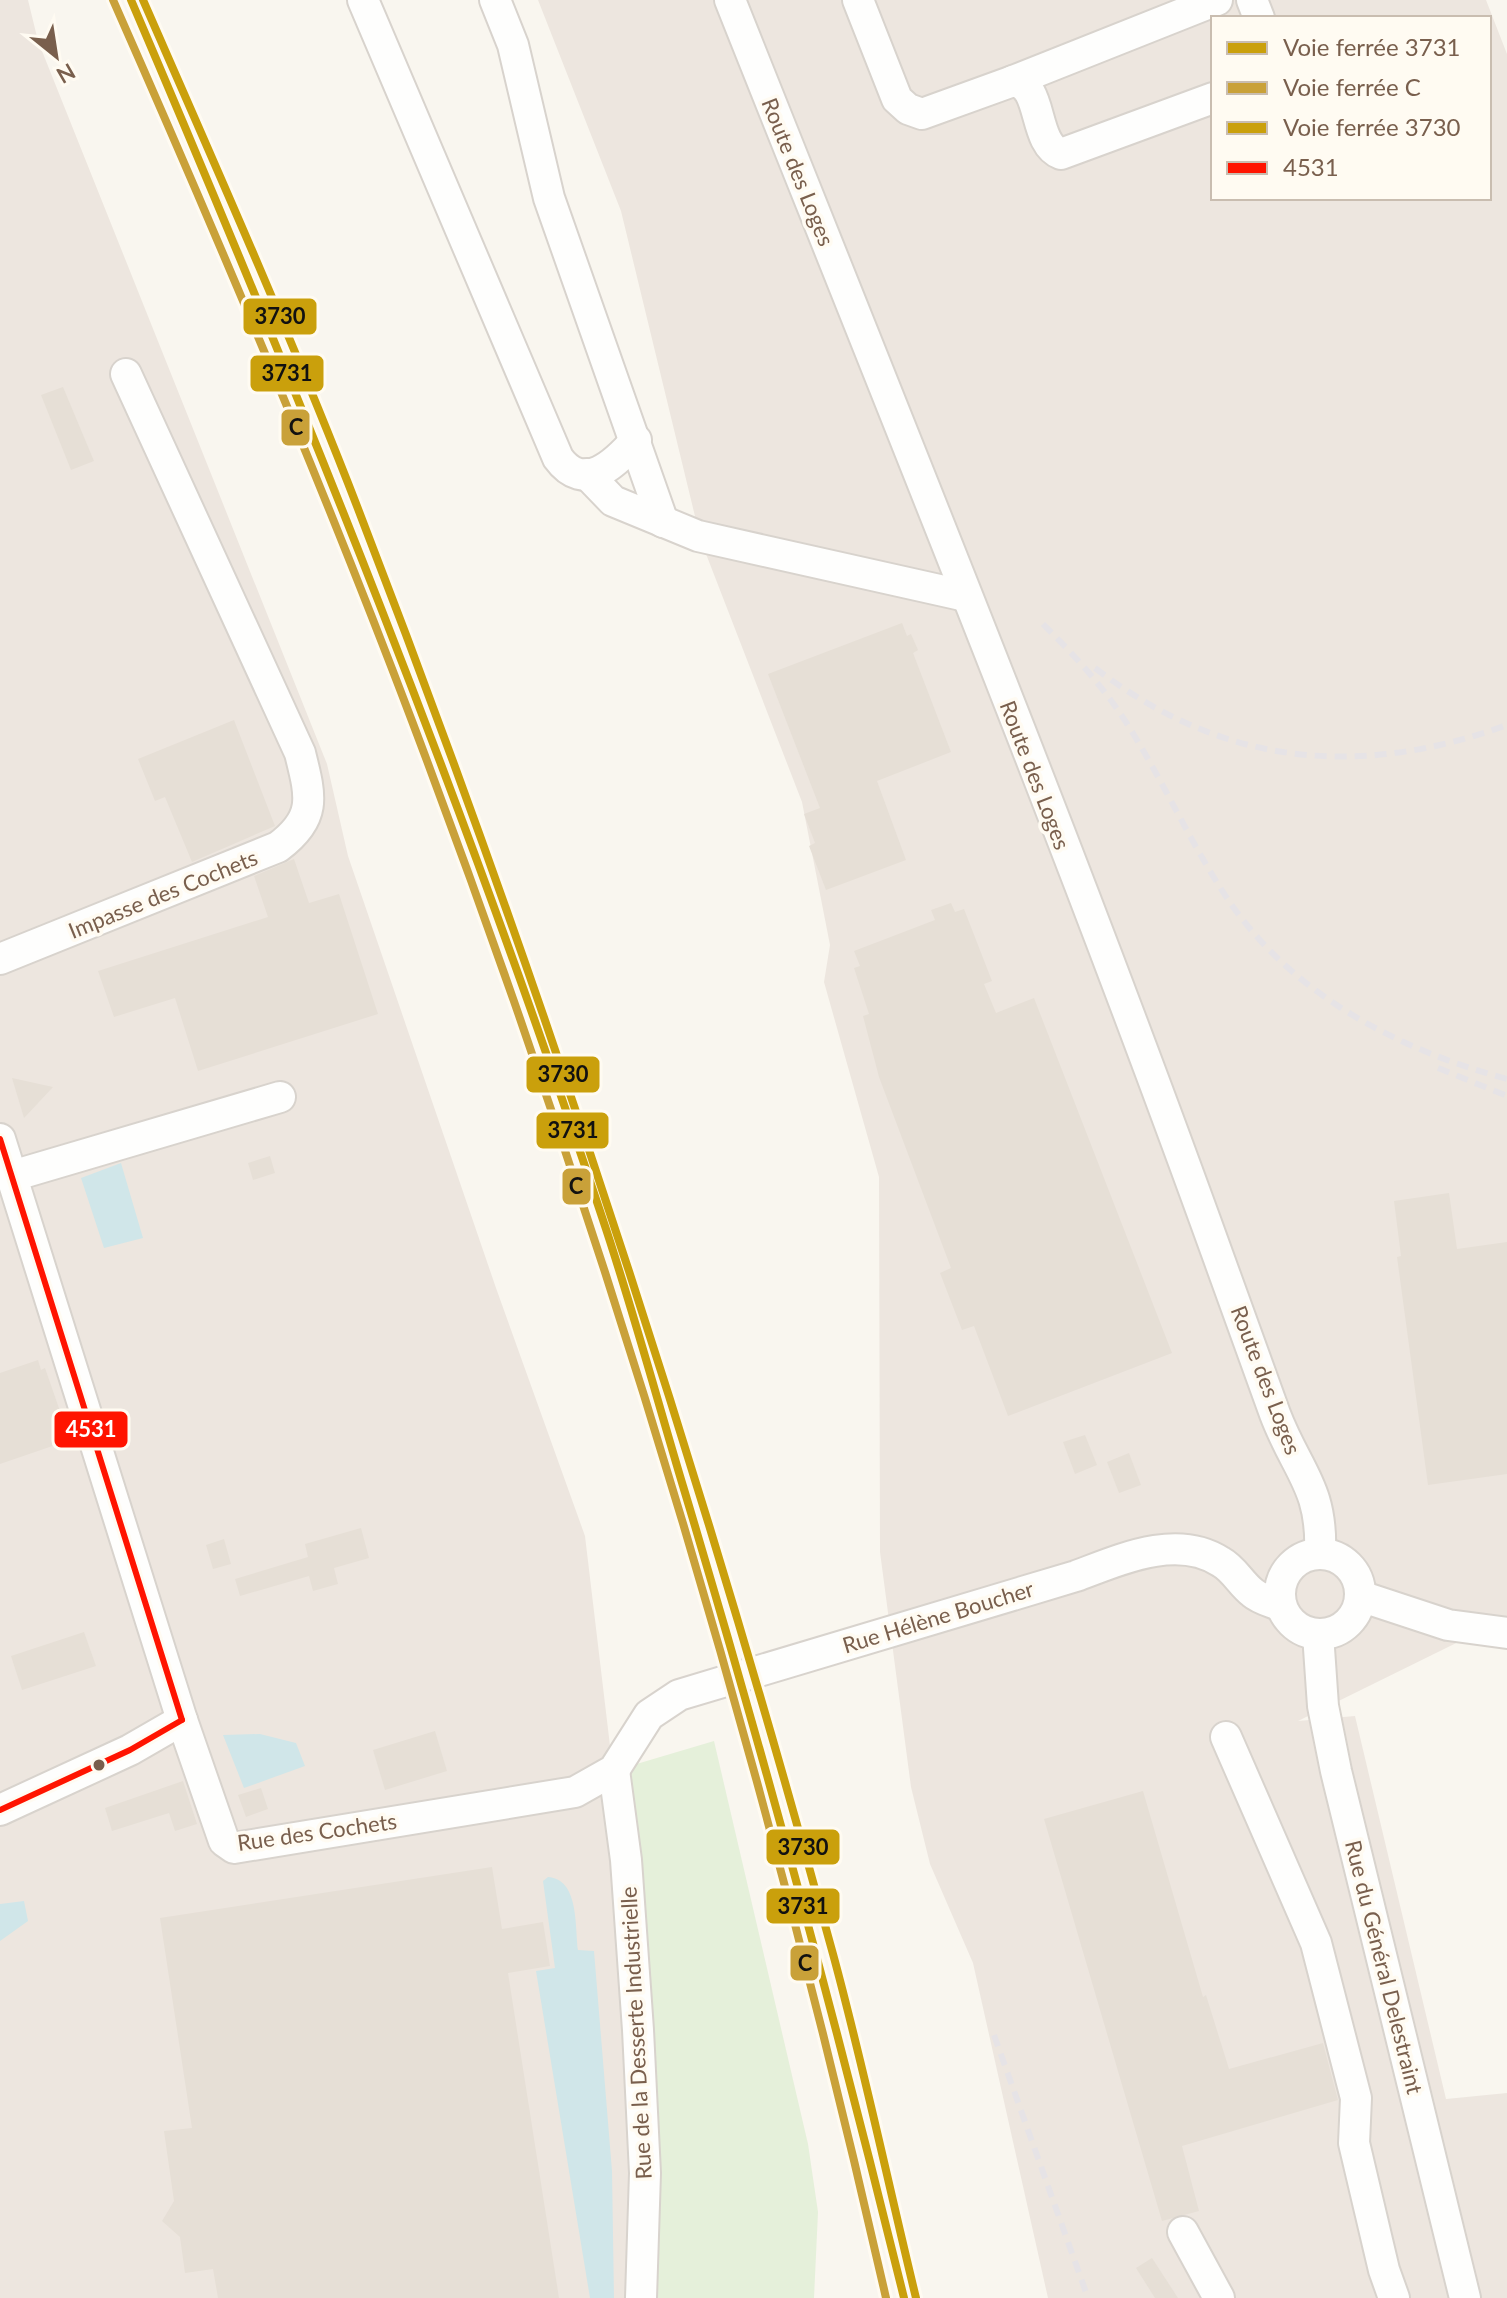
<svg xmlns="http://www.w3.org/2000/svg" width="1507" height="2298" font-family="Lato,sans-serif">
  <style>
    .industrial { fill: #ede6df; fill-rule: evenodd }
    .green { fill: #e5f0da }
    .water { fill: #d0e6e9 }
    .building { fill: #e6dfd6 }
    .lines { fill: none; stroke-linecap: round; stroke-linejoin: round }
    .minor-casing { stroke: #d8d3cd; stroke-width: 34 }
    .minor { stroke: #fefefd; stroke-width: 30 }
    .rail { stroke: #e6e3e6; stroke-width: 6; stroke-dasharray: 12 8; stroke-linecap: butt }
    .bus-1-casing { stroke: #fffbf2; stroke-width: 12 }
    .bus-1 { stroke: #ff1400; stroke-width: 6 }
    .rail-1-casing { stroke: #fffbf2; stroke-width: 14 }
    .rail-2-casing { stroke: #fffbf2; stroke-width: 14 }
    .rail-3-casing { stroke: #fffbf2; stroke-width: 14 }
    .rail-1 { stroke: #caa00c; stroke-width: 8 }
    .rail-2 { stroke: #c9a139; stroke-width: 8 }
    .rail-3 { stroke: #caa00c; stroke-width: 8 }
    .bus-dot { fill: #795f4d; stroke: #fffbf2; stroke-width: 3 }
    .labels { text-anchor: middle; stroke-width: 7; stroke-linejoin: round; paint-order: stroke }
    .street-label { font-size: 22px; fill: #795f4d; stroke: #fffbf2 }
    .line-badge { stroke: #fffbf2; stroke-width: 3 }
    .badge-label { font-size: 22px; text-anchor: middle; font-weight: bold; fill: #fff }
    .pale-badge-label { font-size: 22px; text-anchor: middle; font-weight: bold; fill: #111 }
  </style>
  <rect width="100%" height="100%" fill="#f9f6ef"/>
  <g class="industrial">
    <path d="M0,0h28l10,41 289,723 21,92 148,432 89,248 28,235 26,527h-639z"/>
    <path d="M538,0h948l21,54v1564l-209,103 57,-5 91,383 61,-6v205h-459l-75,-335 -43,-99 -19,-77 -31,-235 -1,-375 -55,-195 6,-37 -28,-143 -101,-261 -80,-330zM1213,18h276v180h-276z"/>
  </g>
  <path class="green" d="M714,1741l94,403 10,68 -4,86h-175l-26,-527z"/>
  <g class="water">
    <path d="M121,1163l22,75 -39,10 -23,-70z"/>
    <path d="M260,1734l36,9 9,23 -61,22 -21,-53z"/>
    <path d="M548,1877c31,2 27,49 30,73l16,1 18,220 2,127h-24l-54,-327 19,-3 -12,-87z"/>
    <path d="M24,1901l4,20 -28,20v-37z"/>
  </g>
  <g class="building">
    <path d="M63,387l31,74 -23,9 -30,-75z"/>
    <path d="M902,623l5,13 4,-2 7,16 -5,3 38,99 -74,29 29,79 -80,30 -17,-44 6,-3 -11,-29 16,-6 -52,-134z"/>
    <path d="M234,720l41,106 -83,36 -27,-65 -10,4 -17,-42z"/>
    <path d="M294,859l15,44 30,-9 39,120 -180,57 -23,-73 -61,19 -16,-46 170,-54 -14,-41z"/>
    <path d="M951,903l4,9 9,-3 28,72 -8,3 12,29 38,-15 138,355 -164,63 -34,-90 -12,4 -22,-57 11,-5 -72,-191 -16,-61 6,-2 -15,-46 6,-2 -6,-15 81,-31 -4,-10z"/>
    <path d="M12,1078l41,9 -29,31z"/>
    <path d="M270,1156l5,17 -22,7 -5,-17z"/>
    <path d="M1449,1193l8,56 50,-7v232l-79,11 -31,-228 4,-1 -7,-55z"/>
    <path d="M38,1360l3,10 4,-2 25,72 -70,24v-91z"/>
    <path d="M1085,1435l12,30 -22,9 -12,-32z"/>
    <path d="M1129,1453l12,32 -22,8 -12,-31z"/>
    <path d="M361,1528l8,30 -35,10 4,16 -25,7 -4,-15 -69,20 -5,-17 73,-22 -3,-13z"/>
    <path d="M224,1539l7,25 -18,5 -7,-24z"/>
    <path d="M84,1632l12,34 -74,24 -11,-34z"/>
    <path d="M435,1731l12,40 -62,19 -12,-40z"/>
    <path d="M183,1781l14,43 -22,7 -6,-18 -57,18 -7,-23z"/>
    <path d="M261,1788l7,21 -22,8 -8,-22z"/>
    <path d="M1143,1791l60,206 3,-2 23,74 94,-26 15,57 -156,46 17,65 -37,10 -118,-402z"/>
    <path d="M492,1867l10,62 41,-7 7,44 -42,7 51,325h-341l-5,-29 -28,4 -5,-36 -18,-16 12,-20 -10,-70 28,-3 -32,-210z"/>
    <path d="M1152,2258l26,40h-23l-19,-30z"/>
  </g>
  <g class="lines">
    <g class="minor-casing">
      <g id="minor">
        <path d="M363,0l195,458c26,36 57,6 78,-18"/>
        <path d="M495,0l18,45 36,153 114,324"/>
        <path d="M730,0c166,417 336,834 488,1256 19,53 38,106 57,158 22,58 48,73 45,140"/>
        <path d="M858,0l39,99 11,10 14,5 91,-33c31,3 19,62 48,73l152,-56"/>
        <path d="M1252,0l7,18"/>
        <path d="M1013,81l204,-81"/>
        <path d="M587,474l26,27 85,35 268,60"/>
        <path d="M0,959l278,-112c39,-29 33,-50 22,-94l-174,-379"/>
        <path d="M0,1139l182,581 42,121 10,7 341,-56 39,-22 35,-55 30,-20 397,-119c43,-16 101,-43 145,-14 13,7 20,22 32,31 7,6 19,9 28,13"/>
        <path d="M12,1176l268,-79"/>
        <circle cx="1320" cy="1594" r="40"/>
        <path d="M1360,1596l88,29 59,8"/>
        <path d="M1318,1634l5,72 13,65 129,527"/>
        <path d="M1226,1737l90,206 40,155 -2,45 30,127 10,28"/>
        <path d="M614,1770l12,90 12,170 7,143 -4,125"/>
        <path d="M0,1810l130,-60 52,-30"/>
        <path d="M1183,2232l36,66"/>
      </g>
    </g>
    <use href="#minor" class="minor"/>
    <g class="rail">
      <path d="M1043,624c29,29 56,58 79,92 40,61 68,128 109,188 65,93 169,146 276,175"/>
      <path d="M1095,668c128,98 263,111 412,57"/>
      <path d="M1438,1068l69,28"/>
      <path d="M994,2035l94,263"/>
    </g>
    <g class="bus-1-casing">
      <g id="bus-1">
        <path d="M0,1139l182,581"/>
        <path d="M0,1810l130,-60 52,-30"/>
      </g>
    </g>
    <use href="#bus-1" class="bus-1"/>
    <g class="rail-1-casing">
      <path id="rail-1" d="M131,0c171,400 334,804 471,1217 30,89 54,179 81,269 81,269 154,539 221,812"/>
    </g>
    <g class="rail-2-casing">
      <path id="rail-2" d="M113,0c105,238 207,478 299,721 194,513 353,1043 474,1577"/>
    </g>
    <g class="rail-3-casing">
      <path id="rail-3" d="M143,0c70,160 141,320 205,483 187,481 349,973 485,1471 31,114 55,229 83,344"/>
    </g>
    <use href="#rail-1" class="rail-1"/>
    <use href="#rail-2" class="rail-2"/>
    <use href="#rail-3" class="rail-3"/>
  </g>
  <circle class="bus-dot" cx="99" cy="1765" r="7"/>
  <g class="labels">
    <g class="street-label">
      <text transform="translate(798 172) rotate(68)" y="8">Route des Loges</text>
      <text transform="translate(1035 775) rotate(69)" y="8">Route des Loges</text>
      <text transform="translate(163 894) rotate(-22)" y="8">Impasse des Cochets</text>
      <text transform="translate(1266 1380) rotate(69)" y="8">Route des Loges</text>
      <text transform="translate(938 1617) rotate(-17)" y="8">Rue Hélène Boucher</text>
      <text transform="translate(317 1832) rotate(-8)" y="8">Rue des Cochets</text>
      <text transform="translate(1384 1967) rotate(76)" y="8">Rue du Général Delestraint</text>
      <text transform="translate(636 2033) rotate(-93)" y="8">Rue de la Desserte Industrielle</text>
    </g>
  </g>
  <g class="line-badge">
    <rect x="242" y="297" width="76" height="39" rx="8" fill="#caa00c"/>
    <rect x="249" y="354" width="76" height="39" rx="8" fill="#caa00c"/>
    <rect x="280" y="408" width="31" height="39" rx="8" fill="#c9a139"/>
    <rect x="525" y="1055" width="76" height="39" rx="8" fill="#caa00c"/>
    <rect x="535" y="1111" width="75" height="39" rx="8" fill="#caa00c"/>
    <rect x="561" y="1167" width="31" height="39" rx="8" fill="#c9a139"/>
    <rect x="53" y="1410" width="76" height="39" rx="8" fill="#ff1400"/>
    <rect x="765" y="1828" width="76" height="38" rx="8" fill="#caa00c"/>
    <rect x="765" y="1887" width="76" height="38" rx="8" fill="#caa00c"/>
    <rect x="789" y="1944" width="31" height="38" rx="8" fill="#c9a139"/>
  </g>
  <g class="badge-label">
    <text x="91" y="1437">4531</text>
  </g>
  <g class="pale-badge-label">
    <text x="280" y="324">3730</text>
    <text x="287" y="381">3731</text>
    <text x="296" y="435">C</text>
    <text x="563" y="1082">3730</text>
    <text x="573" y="1138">3731</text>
    <text x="576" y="1194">C</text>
    <text x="803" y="1855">3730</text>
    <text x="803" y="1914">3731</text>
    <text x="805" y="1971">C</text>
  </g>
  <rect x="1211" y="16" width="280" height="184" fill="#fffbf2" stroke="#c9bdb0" stroke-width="2"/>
  <rect x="1227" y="42" width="40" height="12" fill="#caa00c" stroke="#c9bdb0" stroke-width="2"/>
  <text x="1283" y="56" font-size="24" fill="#795f4d">Voie ferrée 3731</text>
  <rect x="1227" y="82" width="40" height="12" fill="#c9a139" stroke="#c9bdb0" stroke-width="2"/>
  <text x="1283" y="96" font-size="24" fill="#795f4d">Voie ferrée C</text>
  <rect x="1227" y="122" width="40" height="12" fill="#caa00c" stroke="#c9bdb0" stroke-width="2"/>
  <text x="1283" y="136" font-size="24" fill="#795f4d">Voie ferrée 3730</text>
  <rect x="1227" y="162" width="40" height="12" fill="#ff1400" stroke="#c9bdb0" stroke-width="2"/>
  <text x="1283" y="176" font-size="24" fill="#795f4d">4531</text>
  <g transform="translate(56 56) rotate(150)" stroke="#fffbf2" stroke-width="6" paint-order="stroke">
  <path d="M0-6L14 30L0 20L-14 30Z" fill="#795f4d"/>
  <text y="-12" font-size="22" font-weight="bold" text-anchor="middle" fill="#795f4d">N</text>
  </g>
</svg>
